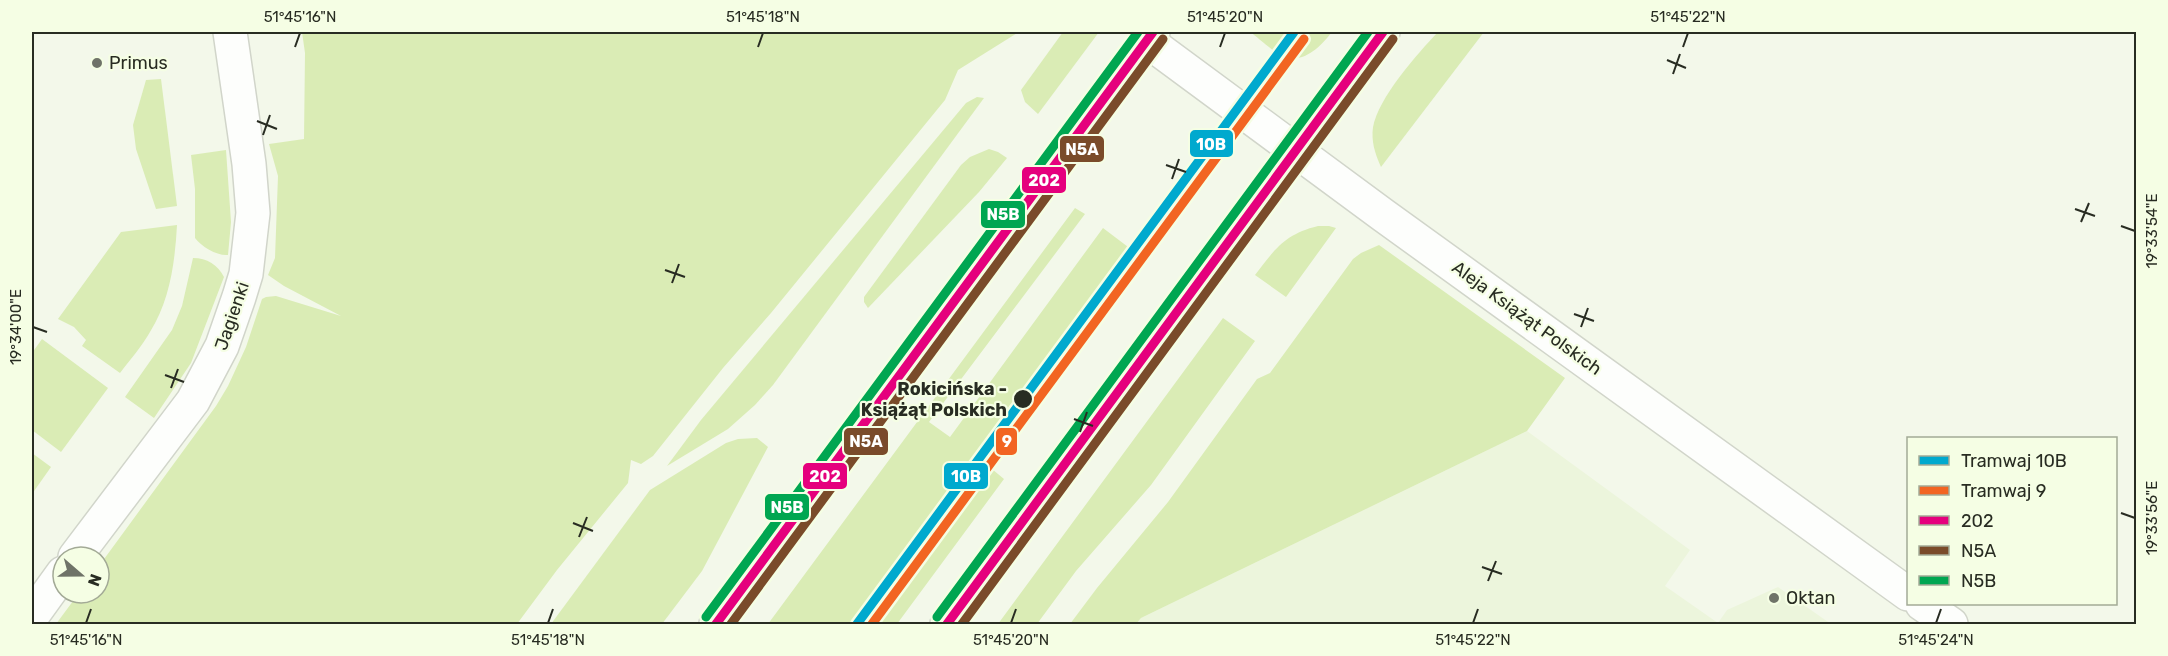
<svg xmlns="http://www.w3.org/2000/svg" width="2168" height="656" font-family="Rubik,sans-serif">
  <style>
    .built { fill: #ecf5dc }
    .green { fill: #daecb5 }
    .lines { fill: none; stroke-linecap: round; stroke-linejoin: round }
    .street-casing { stroke: #d1d5ca; stroke-width: 36 }
    .secondary-casing { stroke: #d1d5ca; stroke-width: 36 }
    .street { stroke: #fdfefc; stroke-width: 33 }
    .secondary { stroke: #fdfefc; stroke-width: 33 }
    .bus-1-casing { stroke: #f5fee4; stroke-width: 14 }
    .bus-2-casing { stroke: #f5fee4; stroke-width: 14 }
    .bus-3-casing { stroke: #f5fee4; stroke-width: 14 }
    .bus-1 { stroke: #e5007d; stroke-width: 9 }
    .bus-2 { stroke: #7a4b2a; stroke-width: 9 }
    .bus-3 { stroke: #00a651; stroke-width: 9 }
    .tram-1-casing { stroke: #f5fee4; stroke-width: 14 }
    .tram-2-casing { stroke: #f5fee4; stroke-width: 14 }
    .tram-1 { stroke: #00a9ce; stroke-width: 9 }
    .tram-2 { stroke: #f26522; stroke-width: 9 }
    .ticks { fill: none; stroke: #282c22; stroke-width: 2 }
    .poi-dot { fill: #6f7368; stroke: #f5fee4; stroke-width: 2 }
    .stop-dot { fill: #282c22; stroke: #f5fee4; stroke-width: 2 }
    .labels { text-anchor: middle; stroke-width: 4.5; stroke-linejoin: round; paint-order: stroke }
    .poi-label { font-size: 18px; fill: #282c22; stroke: #f5fee4; text-anchor: start }
    .street-label { font-size: 18px; fill: #282c22; stroke: #f5fee4 }
    .stop-label { font-size: 18px; font-weight: bold; fill: #282c22; stroke: #f5fee4; text-anchor: end }
    .line-badge { stroke: #f5fee4; stroke-width: 2 }
    .badge-label { font-size: 16px; text-anchor: middle; font-weight: bold; fill: #fff }
    .neatline { fill: none; stroke: #282c22; stroke-width: 2 }
    .ticks-label { font-size: 15px; text-anchor: middle; fill: #282c22 }
  </style>
  <rect width="100%" height="100%" fill="#f3f8ea"/>
  <path class="built" d="M1527,431l163,119 -25,36 53,37 9,-13 51,-23 53,37h-695l5,-6z"/>
  <g class="green">
    <path d="M302,32h717l-61,38 -13,30 -174,213 -48,55 -70,88 -12,8 -10,-4 -3,23 -71,87 -40,54h-461l23,-31h20v-27l117,-160 12,-20 18,-39 16,-48 4,-2 10,-1 65,20 -57,-30 -16,-11 7,-17 3,-82 -9,-32 35,-5 1,-86z"/>
    <path d="M1063,32h36l-61,82 -13,-12 -4,-12z"/>
    <path d="M1250,32h82c-10,13 -28,32 -47,25 -10,-3 -26,-19 -35,-25z"/>
    <path d="M1438,32h46l-103,135c-6,-13 -10,-26 -8,-40 5,-29 45,-74 65,-95z"/>
    <path d="M161,79l16,127 -21,3 -20,-60 -3,-24 13,-45z"/>
    <path d="M977,97l7,1 -211,287 -18,20 -27,24 -61,37 34,-46 265,-317z"/>
    <path d="M989,149l9,3 9,6 -28,34 -111,116 -4,-6v-5l97,-132 9,-8z"/>
    <path d="M226,150l5,72 -3,33c-11,1 -26,-8 -33,-17v-49l-4,-34z"/>
    <path d="M1075,208l10,6 -156,208 21,15 153,-209 37,28 -154,208 18,15 -107,145h-129z"/>
    <path d="M177,225c-2,37 -7,75 -27,107 -8,14 -20,28 -30,41l-38,-27 4,-6 -12,-13 -16,-8 63,-87z"/>
    <path d="M1318,226h11l7,2 -50,69 -31,-22c20,-26 30,-41 63,-49z"/>
    <path d="M1379,245l186,133 -38,53 -386,187 -5,6h-66l27,-36 71,-86 89,-123 13,-6 83,-114 8,-6z"/>
    <path d="M193,258c14,0 25,7 31,19l-33,86 -37,55 -29,-21 47,-67 10,-24z"/>
    <path d="M1223,318l32,23 -104,144 -75,86 -39,53h-39z"/>
    <path d="M42,339l66,49 -47,64 -29,-22v-77z"/>
    <path d="M757,438l11,9 -66,124 -40,53h-111l99,-134 76,-47 12,-4z"/>
    <path d="M32,453l19,14 -19,27z"/>
  </g>
  <g class="lines">
    <g class="street-casing">
      <g id="street">
        <path d="M1146,40l237,175 525,379"/>
        <path d="M75,557l118,-156 29,-55 17,-49 7,-23 7,-61 -4,-49 -19,-132"/>
        <path d="M1922,604l29,20"/>
        <path d="M32,616l31,-43"/>
      </g>
    </g>
    <g class="secondary-casing">
      <g id="secondary">
        <path d="M716,624l437,-592"/>
        <path d="M947,624l436,-592"/>
      </g>
    </g>
    <use href="#street" class="street"/>
    <use href="#secondary" class="secondary"/>
    <g class="bus-1-casing">
      <g id="bus-1">
        <path d="M716,624l437,-592"/>
        <path d="M947,624l436,-592"/>
      </g>
    </g>
    <g class="bus-2-casing">
      <g id="bus-2">
        <path d="M731,624l432,-585"/>
        <path d="M962,624l431,-585"/>
      </g>
    </g>
    <g class="bus-3-casing">
      <g id="bus-3">
        <path d="M706,617l432,-585"/>
        <path d="M937,617l431,-585"/>
      </g>
    </g>
    <use href="#bus-1" class="bus-1"/>
    <use href="#bus-2" class="bus-2"/>
    <use href="#bus-3" class="bus-3"/>
    <g class="tram-1-casing">
      <path id="tram-1" d="M857,624l437,-592"/>
    </g>
    <g class="tram-2-casing">
      <path id="tram-2" d="M872,624l432,-585"/>
    </g>
    <use href="#tram-1" class="tram-1"/>
    <use href="#tram-2" class="tram-2"/>
  </g>
  <path class="ticks" d="M295,47l5,-14M758,47l5,-14M1220,47l5,-14M1683,47l5,-14M1667,60l19,8M1673,74l7,-20M257,121l20,8M263,135l7,-20M1166,165l20,7M1172,179l7,-20M2075,209l20,7M2081,222l8,-19M2121,226l14,5M665,270l20,7M672,283l7,-19M1574,314l20,7M33,327l14,5M1581,327l7,-19M165,375l19,7M171,388l7,-19M1074,419l19,7M1080,432l7,-20M2121,513l14,5M573,523l20,8M579,537l8,-20M1482,567l20,7M1488,581l8,-20M86,623l5,-14M548,623l5,-14M1011,623l5,-14M1473,623l5,-14M1936,623l5,-14"/>
  <g class="poi-dot">
    <circle cx="97" cy="63" r="6"/>
    <circle cx="1774" cy="598" r="6"/>
  </g>
  <circle class="stop-dot" cx="1023" cy="399" r="10"/>
  <g class="labels">
    <g class="poi-label">
      <text x="109" y="69">Primus</text>
      <text x="1786" y="604">Oktan</text>
    </g>
    <g class="street-label">
      <text transform="translate(232 316) rotate(-71)" y="6">Jagienki</text>
      <text transform="translate(1527 318) rotate(36)" y="6">Aleja Książąt Polskich</text>
    </g>
    <g class="stop-label">
      <text x="1007" y="395">Rokicińska -<tspan x="1007" dy="21">Książąt Polskich</tspan></text>
    </g>
  </g>
  <g class="line-badge">
    <rect x="1189" y="129" width="45" height="29" rx="6" fill="#00a9ce"/>
    <rect x="1059" y="135" width="46" height="28" rx="6" fill="#7a4b2a"/>
    <rect x="1021" y="166" width="46" height="28" rx="6" fill="#e5007d"/>
    <rect x="980" y="200" width="46" height="29" rx="6" fill="#00a651"/>
    <rect x="843" y="427" width="46" height="29" rx="6" fill="#7a4b2a"/>
    <rect x="995" y="427" width="23" height="29" rx="6" fill="#f26522"/>
    <rect x="802" y="462" width="46" height="28" rx="6" fill="#e5007d"/>
    <rect x="943" y="462" width="46" height="28" rx="6" fill="#00a9ce"/>
    <rect x="764" y="493" width="46" height="28" rx="6" fill="#00a651"/>
  </g>
  <g class="badge-label">
    <text x="1211" y="150">10B</text>
    <text x="1082" y="155">N5A</text>
    <text x="1044" y="186">202</text>
    <text x="1003" y="220">N5B</text>
    <text x="866" y="447">N5A</text>
    <text x="1007" y="447">9</text>
    <text x="825" y="482">202</text>
    <text x="966" y="482">10B</text>
    <text x="787" y="513">N5B</text>
  </g>
  <rect width="2168" height="656" fill="none" stroke="#f5fee4" stroke-width="66"/>
  <rect x="1907" y="437" width="210" height="168" fill="#f5fee4" stroke="#a3aa96" stroke-width="1.5"/>
  <rect x="1919" y="456" width="30" height="9" fill="#00a9ce" stroke="#a3aa96" stroke-width="1.5"/>
  <text x="1961" y="467" font-size="18" fill="#282c22">Tramwaj 10B</text>
  <rect x="1919" y="486" width="30" height="9" fill="#f26522" stroke="#a3aa96" stroke-width="1.5"/>
  <text x="1961" y="497" font-size="18" fill="#282c22">Tramwaj 9</text>
  <rect x="1919" y="516" width="30" height="9" fill="#e5007d" stroke="#a3aa96" stroke-width="1.5"/>
  <text x="1961" y="527" font-size="18" fill="#282c22">202</text>
  <rect x="1919" y="546" width="30" height="9" fill="#7a4b2a" stroke="#a3aa96" stroke-width="1.5"/>
  <text x="1961" y="557" font-size="18" fill="#282c22">N5A</text>
  <rect x="1919" y="576" width="30" height="9" fill="#00a651" stroke="#a3aa96" stroke-width="1.5"/>
  <text x="1961" y="587" font-size="18" fill="#282c22">N5B</text>
  <g transform="translate(81 575) rotate(110)"><circle r="28" fill="#f5fee4" stroke="#a3aa96" stroke-width="1.5"/>
  <path d="M0-4.5L10 22L0 15L-10 22Z" fill="#6f7368"/>
  <text y="-9" font-size="16" font-weight="bold" text-anchor="middle" fill="#282c22">N</text>
  </g>
  <rect x="33" y="33" width="2102" height="590" class="neatline"/>
  <g class="ticks-label">
    <text x="300" y="22">51°45'16"N</text>
    <text x="763" y="22">51°45'18"N</text>
    <text x="1225" y="22">51°45'20"N</text>
    <text x="1688" y="22">51°45'22"N</text>
    <text transform="translate(2152 231) rotate(-90)" y="5">19°33'54"E</text>
    <text transform="translate(16 327) rotate(-90)" y="5">19°34'00"E</text>
    <text transform="translate(2152 518) rotate(-90)" y="5">19°33'56"E</text>
    <text x="86" y="645">51°45'16"N</text>
    <text x="548" y="645">51°45'18"N</text>
    <text x="1011" y="645">51°45'20"N</text>
    <text x="1473" y="645">51°45'22"N</text>
    <text x="1936" y="645">51°45'24"N</text>
  </g>
</svg>
